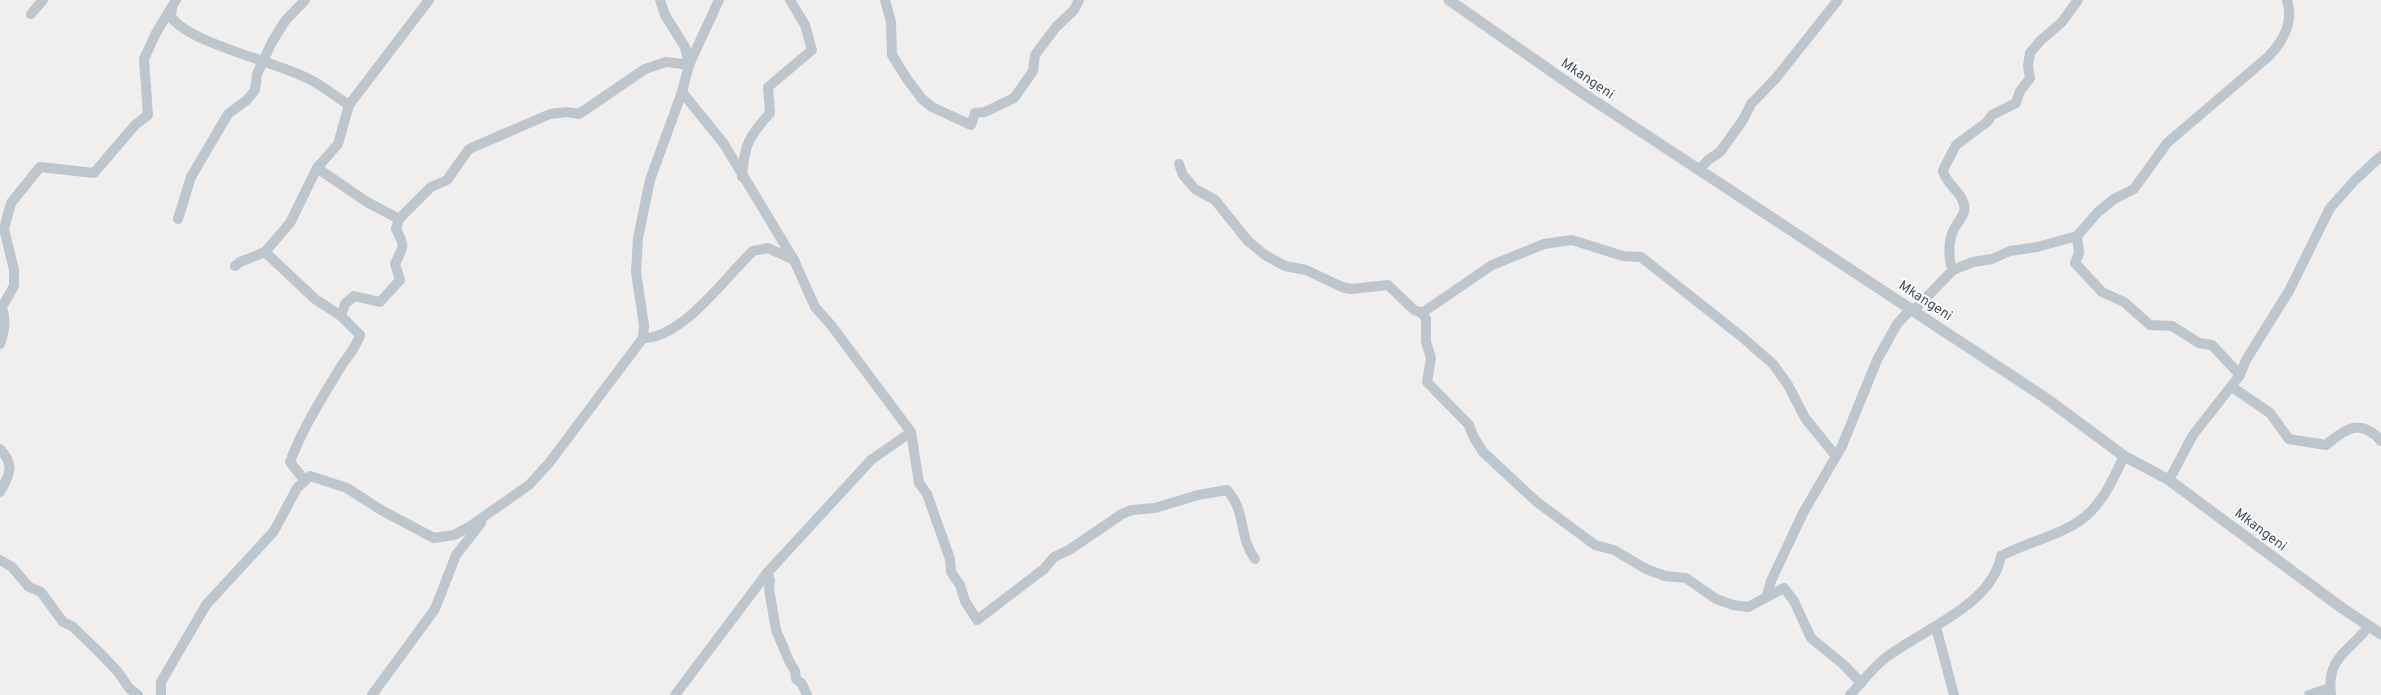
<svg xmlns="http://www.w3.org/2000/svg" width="2381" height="695" font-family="Overpass,sans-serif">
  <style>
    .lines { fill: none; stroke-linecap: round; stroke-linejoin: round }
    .minor { stroke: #bdc6cc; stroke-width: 10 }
    .tertiary { stroke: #bdc6cc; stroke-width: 11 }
    .labels { text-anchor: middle; stroke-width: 4; stroke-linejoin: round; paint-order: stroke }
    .street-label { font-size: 14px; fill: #47525a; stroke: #fff }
  </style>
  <rect width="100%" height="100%" fill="#f1eeee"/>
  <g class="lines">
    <g class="minor">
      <path d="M885,0l6,22 1,33 15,24 15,20 10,8 39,18 4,-12 10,-1 29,-14 19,-27 2,-16 21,-28 18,-17 5,-10"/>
      <path d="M172,7l-1,10c20,27 103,44 136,61 15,7 28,18 42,27"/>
      <path d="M31,14l12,-14"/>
      <path d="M682,92l42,52 70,116 21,47 16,18 80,107 8,51 8,11 23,65 1,13 9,13 5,16 12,19 67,-51 10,-12 15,-7 53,-36 10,-4 23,-2 43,-13 29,-5c20,22 11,47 28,69"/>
      <path d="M1179,164l4,11 12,14 20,11 33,41 17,14 20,11 21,4 36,17 9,2 37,-4 26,25 8,3 4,6v23l5,16 -4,24 42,43 4,11 10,16 54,50 58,43 19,5 32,19 19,7 21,2 30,21 17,6 15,2 36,-19 10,13 17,37 33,27 17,18"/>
      <path d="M317,168l50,34 32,17 -3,10c10,19 7,17 -1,35l5,16 -20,22 -26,-6 -9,8 -4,12"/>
      <path d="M1699,170l9,-10 12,-8 23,-32 8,-16 25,-26 62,-78"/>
      <path d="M742,177c2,-32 7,-41 28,-64l-2,-26 44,-37 -7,-25 -15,-25"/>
      <path d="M178,219l13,-42 37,-63 19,-14 8,-10 2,-16 15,-32 13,-21 20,-21"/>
      <path d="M399,219l32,-32 16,-7 22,-31 81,-35 17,-2 12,2 66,-45 21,-7 23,3 -4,-18 -20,-32 -5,-15"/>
      <path d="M265,252l50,47 26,17 19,19c-4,13 -13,22 -20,33 -18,30 -38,61 -50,94l15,19"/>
      <path d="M235,266l5,-4 25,-10 25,-29 27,-55 21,-24 11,-39 80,-105"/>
      <path d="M1953,270c-5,-10 -5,-30 1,-41 3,-6 8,-11 10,-17 4,-16 -18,-27 -21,-41l1,-3 12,-23 31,-23 5,-7 24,-12 4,-12 10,-13 -2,-12 2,-13 10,-12 22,-19 16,-22"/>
      <path d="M1914,310l39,-40 20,-8 19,-3 18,-8 27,-4 40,-11"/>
      <path d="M1422,313l70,-48 52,-21 28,-4 51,16 18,1 101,80 31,27 15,21 17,33 30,37"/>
      <path d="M643,338c39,1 83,-62 110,-87l15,-3 26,12"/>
      <path d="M0,344c5,-14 6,-23 2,-37l12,-21v-16l-10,-41 7,-26 29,-36 54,6 41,-48 13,-10 -4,-56 12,-26 20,-33"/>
      <path d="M2240,375l-28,-30 -13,-2 -27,-17 -22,-1 -26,-23 -22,-10 -27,-29 4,-10 -2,-17 21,-24 16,-13 20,-10 33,-46 102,-87c15,-16 25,-34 18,-56"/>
      <path d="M2232,387l38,26 19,26 37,6c20,-17 35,-27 55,-4"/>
      <path d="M0,449c16,17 9,26 0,43"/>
      <path d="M2169,480l24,-45 47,-60 6,-15 43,-69 41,-83 25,-28 26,-24"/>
      <path d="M0,560l12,7 17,20 12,5 22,30 9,4 29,28 17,18 11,16 9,7"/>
      <path d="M767,573l3,7 -1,9 7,41 13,31 6,10 1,8 6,5 5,11"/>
      <path d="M1767,595l4,-14 32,-68 39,-67 35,-86 20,-36 15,-16"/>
      <path d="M1936,627l18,68"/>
      <path d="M161,695v-13l45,-77 68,-74 23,-43 13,-12 37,12 34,22 53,28 20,-3 15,-8 60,-42 20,-22 94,-125 1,-13 -8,-53 2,-34 12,-58 32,-88 7,-27 30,-65"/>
      <path d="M372,695l63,-86 21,-54 25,-32"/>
      <path d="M675,695l92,-122 104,-113 40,-28"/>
      <path d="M1850,695c11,-12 22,-26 34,-36 35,-28 108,-53 117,-103 24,-13 54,-19 77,-34 23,-15 35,-42 46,-66"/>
      <path d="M2309,695l21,-7"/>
      <path d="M2331,695c-5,-38 18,-43 38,-69"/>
    </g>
    <path class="tertiary" d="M1449,0l132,92 466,307 77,57 45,24 173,128 39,26"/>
  </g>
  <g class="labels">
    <g class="street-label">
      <text transform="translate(1588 78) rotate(34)" y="5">Mkangeni</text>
      <text transform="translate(1926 300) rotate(33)" y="5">Mkangeni</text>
      <text transform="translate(2261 529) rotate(37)" y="5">Mkangeni</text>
    </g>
  </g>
</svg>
